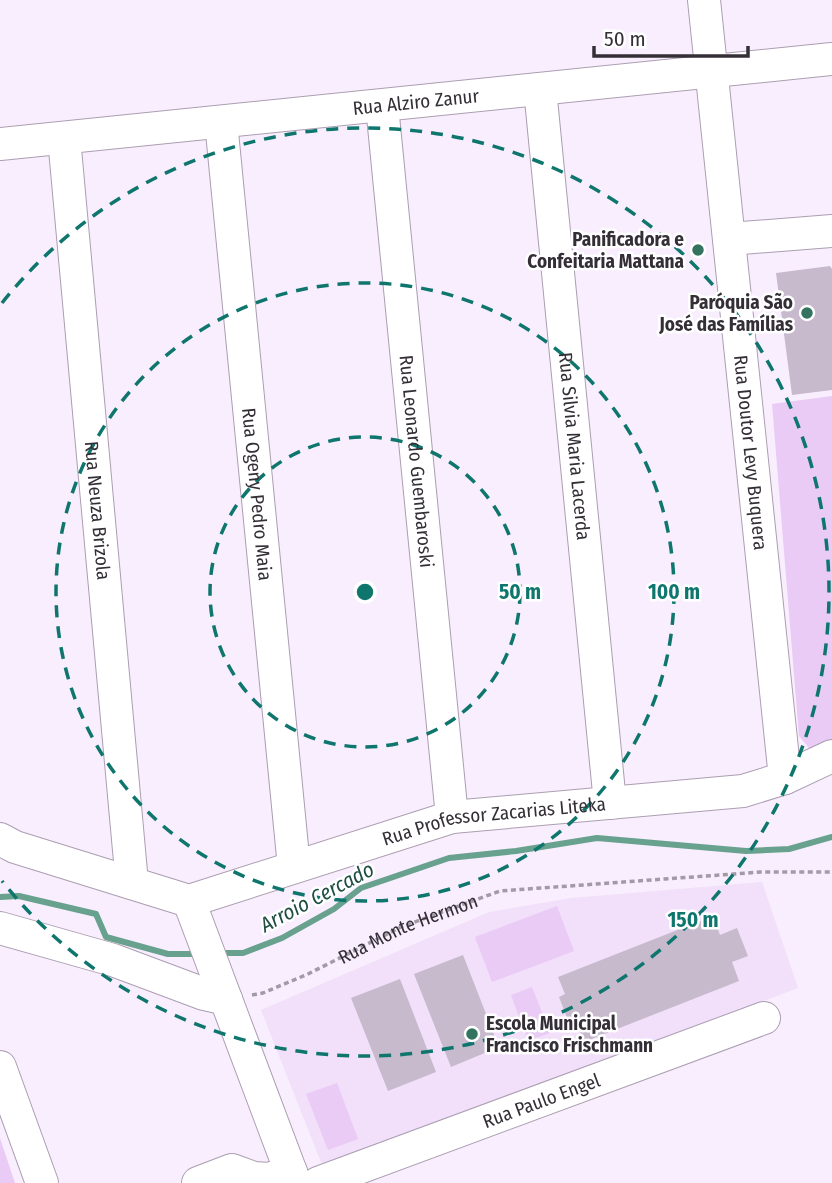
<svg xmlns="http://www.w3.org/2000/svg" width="832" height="1183" font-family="'Fira Sans Condensed',sans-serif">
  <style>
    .built { fill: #f2dff9 }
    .green { fill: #e9cbf5 }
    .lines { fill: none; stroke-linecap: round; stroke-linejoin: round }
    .stream { stroke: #68a18e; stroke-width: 6 }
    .building { fill: #c7bacd }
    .minor-casing { stroke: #ab9eb1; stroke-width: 34 }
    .path { stroke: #a29aa6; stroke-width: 3.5; stroke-dasharray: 5 3.5; stroke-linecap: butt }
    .minor { stroke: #fff; stroke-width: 32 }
    .ring { fill: none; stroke: #0f766e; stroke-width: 3.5; stroke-dasharray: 12 9 }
    .poi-dot { fill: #347360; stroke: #fff; stroke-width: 2.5 }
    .labels { text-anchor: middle; stroke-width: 5; stroke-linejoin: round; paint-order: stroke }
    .street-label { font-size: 19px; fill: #342f36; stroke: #fff }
    .poi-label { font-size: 19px; font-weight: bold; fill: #342f36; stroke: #fff; text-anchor: end }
    .water-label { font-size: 21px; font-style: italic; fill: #1d4e40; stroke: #fff }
    .centre { fill: #0f766e; stroke: #fff; stroke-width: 3.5 }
    .ring-label { font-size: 21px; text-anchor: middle; font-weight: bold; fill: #0f766e; stroke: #fff; stroke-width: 5; stroke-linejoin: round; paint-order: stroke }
  </style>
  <rect width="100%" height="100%" fill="#f9eefe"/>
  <path class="built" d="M762,882l36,106 -476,177 -61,-155 228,-98 82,-14z"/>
  <g class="green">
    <path d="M832,396v349l-7,4 -16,-1 -10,-12 -27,-332z"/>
    <path d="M557,906l17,45 -82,31 -17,-45z"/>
    <path d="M532,987l18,46 -22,8 -17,-46z"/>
    <path d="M337,1083l21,56 -30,11 -22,-56z"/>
    <path d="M0,1138l15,45h-15z"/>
  </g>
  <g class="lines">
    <g class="stream">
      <path d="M0,897l19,-1 77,18 10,23 62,17h30"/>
      <path d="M220,953h23l39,-15 52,-29 27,-21 88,-30 67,-7 81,-13 149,13 43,-2 43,-12"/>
    </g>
  </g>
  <g class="building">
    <path d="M830,266l2,3v121l-40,5 -16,-122z"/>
    <path d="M713,916l7,19 17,-7 11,28 -16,6 7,19 -155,61 -6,-16 -7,2 -12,-31 6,-3 -7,-17z"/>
    <path d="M463,955l36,92 -48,20 -37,-93z"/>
    <path d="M400,979l36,93 -48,19 -37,-93z"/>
  </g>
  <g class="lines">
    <g class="minor-casing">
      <g id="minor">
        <path id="s2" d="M704,0l81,778"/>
        <path id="s3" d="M540,89l70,714"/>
        <path id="s4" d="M382,106l70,711"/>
        <path id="s5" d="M221,122l73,745"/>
        <path id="s6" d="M64,138l68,745"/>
        <path id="s7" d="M0,144l832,-85"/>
        <path d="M729,239l103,-8"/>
        <path id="s8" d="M0,839l15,8 174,54 263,-84 291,-26 42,-13 47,-22"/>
        <path d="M189,901l106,282"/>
        <path d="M0,928l113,32 91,34 22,5"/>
        <path d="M0,1067l42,116"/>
        <path d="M198,1183l34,-13 22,8 15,1 22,-7"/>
        <path id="s9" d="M318,1183l446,-165"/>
      </g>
    </g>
    <path class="path" id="s1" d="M252,995l11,-2 45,-19 93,-47 99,-36 261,-19h71"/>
    <use href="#minor" class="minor"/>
  </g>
  <g class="ring">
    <circle cx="365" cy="592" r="155"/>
    <circle cx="365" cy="592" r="309"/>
    <path d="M2 303A464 464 0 1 1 2 881"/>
  </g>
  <g class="poi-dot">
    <circle cx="698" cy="250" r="7"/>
    <circle cx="807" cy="313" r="7"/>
    <circle cx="472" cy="1034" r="7"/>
  </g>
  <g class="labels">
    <g class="street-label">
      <text dy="7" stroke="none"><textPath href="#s7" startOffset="418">Rua Alziro Zanur</textPath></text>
      <text dy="7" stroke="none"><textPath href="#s3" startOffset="359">Rua Silvia Maria Lacerda</textPath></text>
      <text dy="7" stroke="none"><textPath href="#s2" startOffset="455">Rua Doutor Levy Buquera</textPath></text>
      <text dy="7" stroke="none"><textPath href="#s4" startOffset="357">Rua Leonardo Guembaroski</textPath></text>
      <text dy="7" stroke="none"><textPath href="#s5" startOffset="374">Rua Ogeny Pedro Maia</textPath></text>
      <text dy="7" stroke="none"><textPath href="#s6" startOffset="374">Rua Neuza Brizola</textPath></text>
      <text dy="7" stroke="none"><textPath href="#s8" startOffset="516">Rua Professor Zacarias Liteka</textPath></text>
      <text dy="7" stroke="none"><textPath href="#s1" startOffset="170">Rua Monte Hermon</textPath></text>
      <text dy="7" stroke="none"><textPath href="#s9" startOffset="238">Rua Paulo Engel</textPath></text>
    </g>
    <g class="poi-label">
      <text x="684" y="246">Panificadora e<tspan x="684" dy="22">Confeitaria Mattana</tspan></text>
      <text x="793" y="309">Paróquia São<tspan x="793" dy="22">José das Famílias</tspan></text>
      <text x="486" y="1030" text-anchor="start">Escola Municipal<tspan x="486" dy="22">Francisco Frischmann</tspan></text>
    </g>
    <g class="water-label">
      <text transform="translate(317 897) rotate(-28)" y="7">Arroio Cercado</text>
    </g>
  </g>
  <circle cx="365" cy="592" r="10" class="centre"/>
  <g class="ring-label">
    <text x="520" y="599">50 m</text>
    <text x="674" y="599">100 m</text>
    <text x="693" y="927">150 m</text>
  </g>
  <path d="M594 46v10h154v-10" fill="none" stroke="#342f36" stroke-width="3.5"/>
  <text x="604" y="46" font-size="21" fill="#342f36" stroke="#ffffff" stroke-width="5" paint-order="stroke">50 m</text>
</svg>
